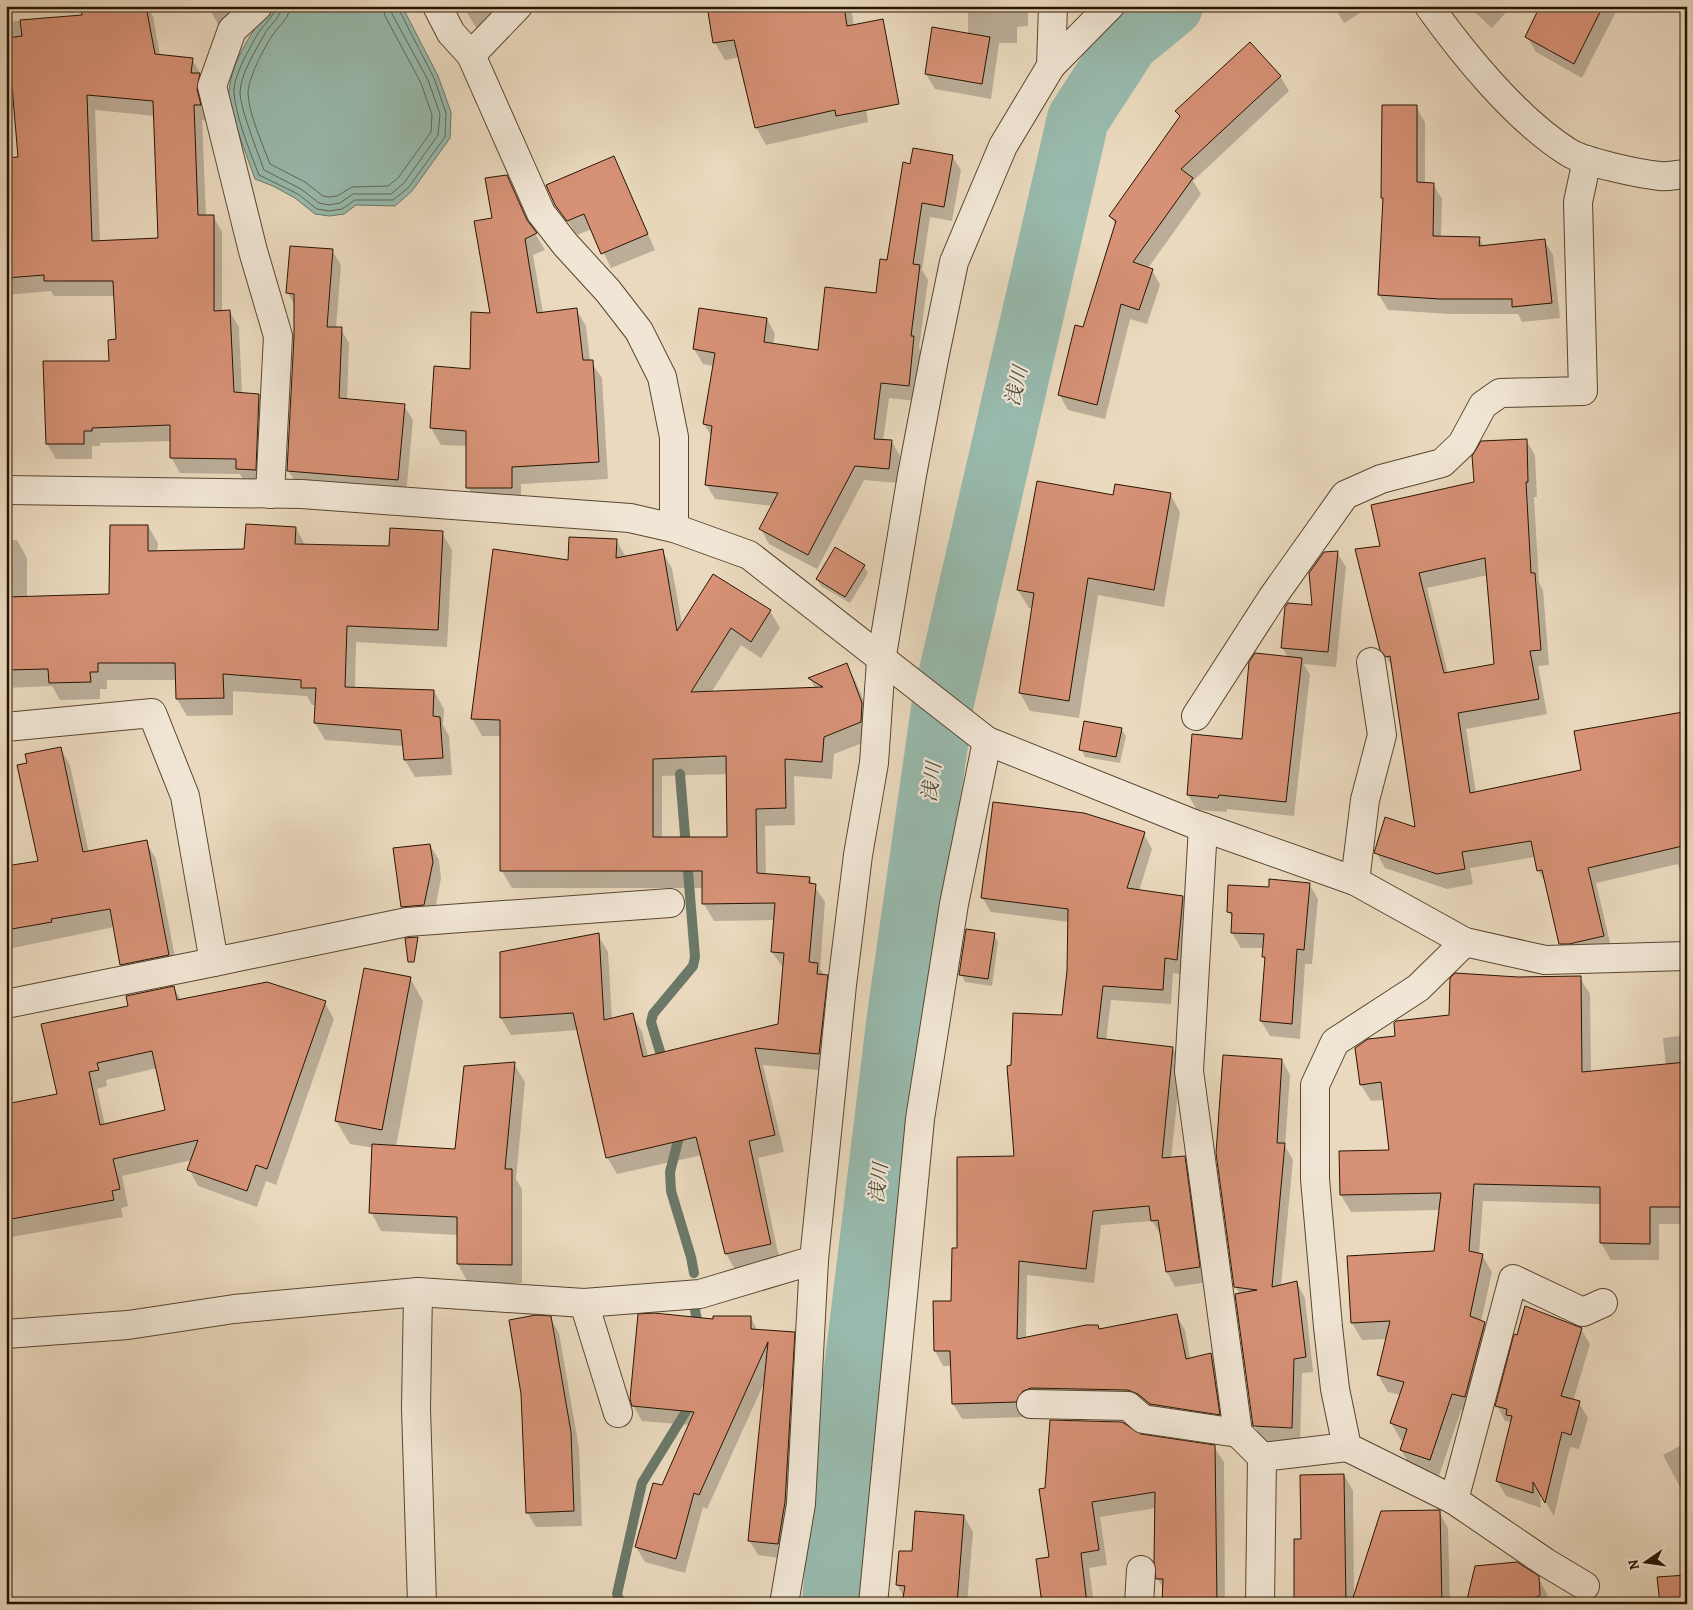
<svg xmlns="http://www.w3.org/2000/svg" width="1693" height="1610" font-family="Alegreya,'Noto Serif JP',serif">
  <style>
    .water { fill: #98baad; stroke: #6b7868 }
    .shadow { fill: #0003; fill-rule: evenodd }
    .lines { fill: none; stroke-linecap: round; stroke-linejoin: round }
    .shore { stroke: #606857; stroke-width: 1 }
    .stream { stroke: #6b7868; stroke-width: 10 }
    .river { stroke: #98baad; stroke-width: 62 }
    .building { fill: #d69176; stroke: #281501; fill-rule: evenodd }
    .minor-casing { stroke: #584630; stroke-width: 30 }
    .minor { stroke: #f1e6d5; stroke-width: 28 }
    .labels { text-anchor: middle; stroke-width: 4.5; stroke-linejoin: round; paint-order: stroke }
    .water-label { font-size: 20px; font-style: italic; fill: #4f4f3d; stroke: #f1e6d5 }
  </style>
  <rect width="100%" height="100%" fill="#ead9be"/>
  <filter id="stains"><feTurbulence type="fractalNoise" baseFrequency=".004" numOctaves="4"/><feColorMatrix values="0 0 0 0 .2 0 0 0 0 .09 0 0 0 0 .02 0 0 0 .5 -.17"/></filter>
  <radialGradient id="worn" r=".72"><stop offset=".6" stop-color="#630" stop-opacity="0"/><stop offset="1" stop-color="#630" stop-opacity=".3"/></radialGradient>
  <path class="water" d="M272,6h128l5,6 33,64 13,36 -1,26 -38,53 -17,15 -39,-1 -12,9 -15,2 -14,-2 -20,-16 -22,-12 -18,-7c-6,-18 -28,-72 -26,-88 3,-31 24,-62 43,-85z"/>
  <g class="shadow">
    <path d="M111,6h36l6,10 7,40 32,3 9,16 8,46 -7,-1 4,96h7l9,16v79h7l10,16 3,67 17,2 9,15 -4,75 -18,-2 -6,-10 -60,-1 -9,-16 1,-16 -72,2v3h-8v13h-36l-9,-15 63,-82 7,-21 -2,-45h-61l-3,-5 -45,4v-136l14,-1 -7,-82 -7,2v-56l77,-6zM95,110l60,6 5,124 -60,2z"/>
    <path d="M208,6h50l-38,22z"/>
    <path d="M463,6h35l8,14 -18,18 -13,-12z"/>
    <path d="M708,6h143l17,116 -102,23 -10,-18 -16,-70 -15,3 -10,-17z"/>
    <path d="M968,6h60v20l-11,1v16h-18l-8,56 -56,-10 -9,-15 42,-40z"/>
    <path d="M1334,6h33l1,2 -24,15z"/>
    <path d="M1468,6h40l1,3 -17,19z"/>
    <path d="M1542,6h77l-37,72 -46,-26 -9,-15z"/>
    <path d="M1280,76l9,15 -96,90 8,13 -53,74 4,2 8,15 -13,39 -17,-5 -25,100 -37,-9 -9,-16 25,-66 32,-103 -6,-9 71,-98 -4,-7z"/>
    <path d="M1416,107l9,15v62h8l9,15 -1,39h38l5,9 60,-7 9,15 7,63 -38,4 -4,-8h-68l-62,-4 -9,-15 5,-94 -2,-3z"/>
    <path d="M952,156l9,14 -9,51 -22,-4 -8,53 6,10 -9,68 3,4 -5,49 -28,-3 -6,43 9,1 8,14 -3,27 -33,-3 -47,89 -48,-25 -8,-15 12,-23 -58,-7 -9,-15 6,-47 -8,-13 10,-58 -11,-2 -9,-15 73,-30 8,15 -2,10 46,7 58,-56 34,-130z"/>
    <path d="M614,157l41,93 -44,18 -19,-39 -15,6 -21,-31z"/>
    <path d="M506,176l26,52 13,22 -12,5 10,58 33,-4 10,17 4,35 12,17 6,101 -87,5v20h-44l-9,-17 -1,-41 -26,-1 -10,-17 41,-58 19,-56 2,-95z"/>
    <path d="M332,250l9,15 -5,63 5,1 8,14 -2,57 57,6 9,14 -7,74 -109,-9 -9,-15 7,-164 -7,-13z"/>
    <path d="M1526,440l9,15 2,42h-3l5,86 4,7 6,75 -11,1 9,48 -81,15 10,64 107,-22 41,-46 63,-13v192l-9,-40 -82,19 16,68 -43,8 -9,-15 -13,-58 -9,-16 -3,-13 -65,11 3,16 -26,5 -62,-21 -9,-16 41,-23 -24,-160 -11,-19v-103l93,-64zM1488,575l7,90 -47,9 -21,-86z"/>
    <path d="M1170,494l10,18 -16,95 -66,-12 -19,123 -49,-7 -10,-18 13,-85h-4l-11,-18 96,-94z"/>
    <path d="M148,526l10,17 -1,9 88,-2 51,-22 9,17 85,2 52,-14 10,17 -5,97 -91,-5 -1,47 79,2 10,18 -1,16 6,11 3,39 -37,2 -10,-17 -1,-14 -79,-6 -10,-17 1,-18h-4l-5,-9 -74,-5v24l-46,1 -10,-17v-19h-70v9h-7v10l-40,1 -8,-14 -46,2v-148h11l10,18v40l84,-2z"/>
    <path d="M616,540l10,17 36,-6 10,17 10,57 88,-14 10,17 -19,30 -20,-13 -30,48 105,-4 -6,-10 36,-15 10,18 16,39 -2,19 -36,14 -2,25 -38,-3 1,49 -30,1 1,49 43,3 16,24 -5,67 17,24 -8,78 -66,-6 21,87 -26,6 22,104 -44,9 -10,-17 -24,-99 -85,19 -10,-17 -29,-127 -67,5 -10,-17 1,-65 96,-18 10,17 4,67 20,-4 10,17 6,25 131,-32 5,-56 -12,-17 3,-32 -61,1 -10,-17 -1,-16h-191l-10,-17v-135h-20l-10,-18 97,-157zM727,774l1,64h-66v-62z"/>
    <path d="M1337,552l9,15 -10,100 -32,-3 6,11 -16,141 -67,-7v3l-30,-2 -9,-15 55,-55 45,-82 -6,-11 31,-40z"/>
    <path d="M864,566l4,7 -18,30 -29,-17 -4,-7z"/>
    <path d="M1121,729l5,7 -6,27 -35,-6 -4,-8z"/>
    <path d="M60,748l10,17 19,88 57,-11 10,17 22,114 -47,9 -10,-17 -7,-38 -106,22 -2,-3v-79l33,-5 -10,-98z"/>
    <path d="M1144,834l8,15 -13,42 44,6 8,15 -6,63 -12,-2 -2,31 -60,-4 -5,40 66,8 9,15 -10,96 13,-2 9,15 15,110 -33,5 -8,-15 -6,-37 -9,-14 -51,4 -7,58 -67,-8 -1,63 73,-8 77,-15 9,15 5,29 21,-5 8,15 8,60 -196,-24 -7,12 -62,2 -9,-15 -1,-38h-9l-8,-15 17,-49 7,-53 56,-91 -3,-91 51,-51 5,-45 1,-49 -78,-10 -9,-15z"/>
    <path d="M430,845l9,15 2,18 -8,42 -22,2 -9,-15 -8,-57z"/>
    <path d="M1309,884l9,15 -6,65h-7l-5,75 -30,-3 -9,-15 5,-60 -3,-5 1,-8h-23l-9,-15 1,-14 -4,-7z"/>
    <path d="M994,935l4,7 -6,44 -27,-4 -4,-8z"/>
    <path d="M410,978l13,23 -27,146 60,3 58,-86 11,18 -9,97 6,10v94h-54l-10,-19v-29l-77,-4 -10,-19 3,-64 -24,-4 -14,-23z"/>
    <path d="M1518,978h62l10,16 1,79 75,-7 -3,-28 24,-3v189h-28v36h-48l-10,-17v-39l-118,-3 -4,53 3,1 10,17 -11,50 13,18 -19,74 -14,-4 -22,66 -28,-9 -10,-17 3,-9 -3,-1 -10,-17 10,-28 -13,-3 -10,-17 9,-36 -25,1 -10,-17 -3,-65 86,-6 5,-42 -89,2 -10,-17 49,-44 -6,-51 -13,1 -10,-16 36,-48 53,-21z"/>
    <path d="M174,987l7,13 144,3 9,16 -58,166 -10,-4 -9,26 -59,-21 -9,-17 3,-9 -70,16 6,30 -7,2 2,9 -117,21v-132l52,-11 71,-88zM157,1068l10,43 -62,14 -8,-36 10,-3 -1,-6z"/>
    <path d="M1282,1060l8,15 -5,71 8,14 -12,126 16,-3 8,15 8,74 -11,1 -2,70 -37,-2 -9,-16 -14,-131 -5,-8z"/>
    <path d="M550,1318l9,15 20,115 3,78 -46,1 -9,-15z"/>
    <path d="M751,1318l7,13 36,2 9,15 -16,211 -29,-4 -9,-15 15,-157 -57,126 -4,-2 -18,66 -40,-11 -9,-15 53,-122 -47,-4 -9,-16 81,-85z"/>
    <path d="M1687,1320v23l-8,-20z"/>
    <path d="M1581,1329l9,15 -17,57 6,2 9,15 -9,31 -9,-2 -16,69 -14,-23 1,15 -35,-12 -9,-15 14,-59 -6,-1 -8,-16z"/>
    <path d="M1140,1436l74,11 10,15 1,142h-61v-15l-7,-11 -1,-70 -56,9 7,48 -18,3 5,36h-51l8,-46 -5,-69z"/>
    <path d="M1687,1442v58l-24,-45z"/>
    <path d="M1344,1475l9,16 1,113h-59l7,-64z"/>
    <path d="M1439,1512l9,16 2,76h-80z"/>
    <path d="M964,1516l9,16 -6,72h-64l1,-6 -7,-14 16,-31z"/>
    <path d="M1538,1577l9,17 1,10h-80z"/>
    <path d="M1661,1601l26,3h-40z"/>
  </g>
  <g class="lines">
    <g class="shore">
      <path d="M276,6c-1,10 -14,20 -19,29 -8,15 -24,41 -23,58 1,21 17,62 25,82l39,19 19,15 12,2 13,-2 13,-9h38l15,-12 37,-51 1,-24 -12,-35 -37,-72"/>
      <path d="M282,6c-1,12 -13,19 -18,29 -9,17 -23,38 -24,57 0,16 18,61 24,78l37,19 18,14 10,2 11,-2 13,-9h38l13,-11 34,-48 2,-21 -12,-34 -36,-66 -1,-8"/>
      <path d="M290,6c-1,14 -11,19 -18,30 -8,12 -24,42 -24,57 0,18 15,53 22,71l35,18 18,14 6,1 8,-1 15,-9 36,-1 10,-8 33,-46 1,-17 -11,-32 -36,-67 -2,-10"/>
    </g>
    <g class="stream">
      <path d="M664,1065l-13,-43 2,-8 40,-48 2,-9 -15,-183"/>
      <path d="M681,1129l-11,43 1,19 20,66 3,16"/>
      <path d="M695,1310l4,20"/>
      <path d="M621,1604l-4,-10 25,-111 51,-83"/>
    </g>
    <path class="river" d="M833,1604l14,-170 51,-418 45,-314 135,-583 50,-77 44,-36"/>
  </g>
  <g class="building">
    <path d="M104,6h42l9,48 38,4 -2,15h9l-3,16 4,16h-7l4,110h16v96l16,-1 4,82 25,2 -3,76 -20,-1v-10l-66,-1v-33l-78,3v3h-8v13h-38l-3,-83h66l-1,-21 8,-1 -3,-58h-69v-6l-38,3v-120l12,-1 -10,-119 14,-2 -2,-16 62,-5 -1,-4zM87,95l66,6 5,137 -66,3z"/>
    <path d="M707,6h137l3,20 36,-7 16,85 -63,12 -1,-6 -80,18 -21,-88 -21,3z"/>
    <path d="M1540,6h63l-29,58 -49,-27z"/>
    <path d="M932,27l58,10 -8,47 -57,-10z"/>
    <path d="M1250,42l31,34 -100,93 12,9 -60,84 20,7 -14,41 -18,-6 -24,101 -39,-10 17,-70 8,2 33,-106 -7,-5 71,-100 -5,-5z"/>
    <path d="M1382,105h35v77l17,1 -1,53 47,1 -1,9 66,-7 7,64 -40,4v-8h-72l-62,-4 5,-97h-2z"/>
    <path d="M913,148l40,7 -9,52 -22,-4 -9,61 7,1 -9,71h3l-5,50 -28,-3 -7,56 18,1 -3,29 -34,-3 -47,89 -49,-26 19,-36 -73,-8 7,-59 -9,-2 12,-71 -22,-4 6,-41 68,10 -3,24 54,8 7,-63 51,6 4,-34 7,1 16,-98 7,2z"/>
    <path d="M614,156l34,78 -47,20 -17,-40 -17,7 -12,-16 -9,-20z"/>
    <path d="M507,175l20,45 10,13 -12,6 12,74 40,-5 6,52h10l6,102 -87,5v21h-46v-57l-36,-3 4,-62 36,3 1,-57 19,1 -16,-92 18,-3 -7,-40z"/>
    <path d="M290,246l43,3 -6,78h15l-3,71 66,6 -7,76 -111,-9 7,-134v-43l-8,-1z"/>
    <path d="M1527,439l1,43h-2l5,91h4l6,77 -11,1 9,48 -81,14 12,80 111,-23 -7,-39 109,-19 4,16v117l-99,23 16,68 -35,8h-10l-17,-74 -5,1 -6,-30 -69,11 3,17 -28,5 -63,-21 11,-36 30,10 -25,-171 -4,1 -6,-7 -25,-101 25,-3 -9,-41 103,-23 -2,-26 9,-15zM1485,558l9,106 -50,9 -25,-100z"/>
    <path d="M1037,481l76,14 2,-11 56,9 -17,97 -66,-12 -19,123 -50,-8 15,-100 -17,-3z"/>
    <path d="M246,524l50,3 -1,17 94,2 1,-18 53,3 -5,99 -91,-4 -2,61 89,3 -1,26 7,1 3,41 -39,2 -3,-30 -87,-7 2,-35h-15v-8l-78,-6 1,24 -48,1 -1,-36h-77v9h-8l1,10 -42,1 -1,-14 -42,1v-73l103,-3 1,-69h38v26l96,-2z"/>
    <path d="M569,537l48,2 -1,19 47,-9 14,82 36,-57 58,36 -20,32 -20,-14 -40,64 132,-5 -15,-9 39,-15 15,40 -1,19 -37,15 -2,25 -37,-3 1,49 -30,1 1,64 53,4 -1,6 7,1 -7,78 9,1 -1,11 11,1 -9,79 -64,-6 20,87 -26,6 22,103 -46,10 -29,-117 -90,21 -33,-145 -73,5v-66l99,-19 5,87 29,-7 10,44 135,-33 6,-71 -13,-1 4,-49 -73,1v-33h-202v-151l-29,-1 22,-170 75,11zM726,756l1,81h-74v-78z"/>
    <path d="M835,547l30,18 -20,32 -29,-18z"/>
    <path d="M1338,551l-10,101 -47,-4 4,-41 3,-4 24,2 -3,-32 15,-21z"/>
    <path d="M1255,653l47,5 -16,144 -67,-7 -1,3 -31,-3 5,-61 50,5 7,-77z"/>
    <path d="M1084,721l38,7 -6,29 -37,-7z"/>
    <path d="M61,747l22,105 64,-12 22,115 -49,10 -10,-56 -59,10 1,3 -46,8v-64l32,-5 -21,-96 10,-2 -2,-9z"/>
    <path d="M993,802l91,11 61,19 -18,56 56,8 -6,64 -12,-2 -2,32 -60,-4 -6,52 76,9 -11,111 23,-2 15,111 -34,5 -8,-52 -7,1 -2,-15 -56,5 -7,58 -67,-8 -2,78 69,-14h12l1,4 78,-15 9,45 25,-6 9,62 -70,-11 -12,-10 -10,-4 -97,-2 -8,3 -7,11 -64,2 -2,-53h-16l-1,-50h18l1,-53h5v-91l57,-1 -7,-90 4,-1 2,-52 49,2 5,-44 1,-62 -87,-11z"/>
    <path d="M430,844l3,18 -9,43 -23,2 -8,-59z"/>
    <path d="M1269,879l41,4 -6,67 -7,-1 -5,75 -32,-3 5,-64h-3l2,-23 -33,-1 1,-20 -5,-1 1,-27 41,2z"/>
    <path d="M966,929l29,4 -7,46 -29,-4z"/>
    <path d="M418,937l-4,25h-6l-3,-24z"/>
    <path d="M364,968l47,9 -29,153 -47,-9z"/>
    <path d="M1455,973l63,4 63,-1 1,96 105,-10v145h-37v37l-50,-1v-56l-126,-3 -5,67 14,3 -13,62 15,6 -20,75 -13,-3 -22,66 -30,-10 7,-21 -17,-6 14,-41 -27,-7 13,-54 -39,2 -4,-67 87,-5 7,-58 -101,2 -1,-44 50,-1 -8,-68 -21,3 -5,-37 13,-9 27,-3 -1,-13 2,-2 53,-6 1,-37z"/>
    <path d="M267,982l59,19 -59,168 -11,-4 -9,26 -60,-21 11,-30 -85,19 7,30 -8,2 2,9 -108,20v-116l51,-10 -16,-70 87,-18 -2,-10 48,-10 3,14zM152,1051l13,59 -65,15 -11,-53 10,-2 -2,-7z"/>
    <path d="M1223,1055l59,4 -5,84h8l-13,144 25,-6 9,76 -12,2 -2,69 -39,-2 -18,-132 22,-4 -23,-3 -18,-134z"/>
    <path d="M515,1062l-10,107h7v96l-55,-1v-47l-88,-4 3,-69 83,5 9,-83z"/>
    <path d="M1525,1306l57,22 -21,68 19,5 -9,34 -9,-3 -17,71 -12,-21v11l-37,-12 16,-65 -6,-1 1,-6 -12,-3 19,-72 3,1z"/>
    <path d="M654,1313l59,6v-3h38v13l44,3 -10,170 -7,42 -30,-3 20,-199 -69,153 -5,-2 -18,66 -41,-12 18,-64 9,2 32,-73 -62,-6 -2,-7 8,-85z"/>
    <path d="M536,1315l15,1 20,116 3,79 -48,2 -5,-119 -12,-74z"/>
    <path d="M1050,1420l72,2 19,12 74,11 2,159h-55l1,-25h-7l-2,-17 1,-70 -63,10 7,48 -18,3 6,51h-45l-6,-45 13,-2 -10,-68 6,-1z"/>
    <path d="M1344,1474l2,130h-52v-65h7l-1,-64z"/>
    <path d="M1440,1510l2,94h-91l30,-93z"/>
    <path d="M915,1511l49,4 -7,89h-55l3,-18 -9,-1 3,-34h13z"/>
    <path d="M1517,1562l22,14 1,19 -14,9h-60l9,-38z"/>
    <path d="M1687,1575v29h-27l-3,-27z"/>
  </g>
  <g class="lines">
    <g class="minor-casing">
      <g id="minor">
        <path d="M258,6l-26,24 -20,56 41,165 25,85 -8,158"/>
        <path d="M437,6l14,27 20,22 70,158 24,31 43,47 31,40 23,46 12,60v91"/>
        <path d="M1053,6l-2,60 59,-60"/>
        <path d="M1429,6c35,49 88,114 139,146 15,10 72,22 92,24 9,1 18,-2 27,-2"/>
        <path d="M471,55l47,-49"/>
        <path d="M6,490l295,4 329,24 44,10 75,27 238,186 207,83 161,57 110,61 80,18 142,-4"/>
        <path d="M1196,716l76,-118 73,-103 36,-16 61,-16 20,-19 21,-39 17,-12 83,-2 -5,-189 9,-42"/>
        <path d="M6,727l146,-14 33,83 29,166 193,-40 263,-19"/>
        <path d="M1203,827l-14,244 49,362 24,24"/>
        <path d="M1355,881l10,-81 17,-65 -11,-73"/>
        <path d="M1465,942l-47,46 -83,54 -20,43v94l13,148 7,62 12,58 107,53 91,62 40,24"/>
        <path d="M6,1004l208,-42"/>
        <path d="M418,1292l-2,116 6,196"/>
        <path d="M584,1303l34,110"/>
        <path d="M6,1334l122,-9 106,-16 184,-17 166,11 116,-9 114,-34 28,-275 16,-130 16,-92 7,-102 31,-186 22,-116 20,-97 49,-116 48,-80"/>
        <path d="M1031,1404l97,2 15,13 95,14"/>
        <path d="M1454,1500l59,-221 70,33 20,-9"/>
        <path d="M784,1604l17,-100 13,-244"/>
        <path d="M873,1604l47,-485 34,-215 33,-163"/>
        <path d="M1139,1604l2,-34"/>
        <path d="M1260,1604l2,-147 85,-10"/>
      </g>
    </g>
    <use href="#minor" class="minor"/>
  </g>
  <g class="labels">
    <g class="water-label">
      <text transform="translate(1016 386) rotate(-77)" y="7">浅川</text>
      <text transform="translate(931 782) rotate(-82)" y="7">浅川</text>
      <text transform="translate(878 1183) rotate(-83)" y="7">浅川</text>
    </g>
  </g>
  <rect width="1693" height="1610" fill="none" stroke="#ead9be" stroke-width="25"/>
  <rect x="8" y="8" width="1678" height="1595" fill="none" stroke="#281501" stroke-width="2.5"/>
  <rect x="12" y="12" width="1668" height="1585" fill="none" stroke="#281501"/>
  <g transform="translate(1646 1562) rotate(257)" stroke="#f1e6d5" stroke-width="4" paint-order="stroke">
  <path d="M0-4L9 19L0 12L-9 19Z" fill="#281501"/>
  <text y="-8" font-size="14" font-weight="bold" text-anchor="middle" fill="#281501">N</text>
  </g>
  <rect width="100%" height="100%" filter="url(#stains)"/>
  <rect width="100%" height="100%" fill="url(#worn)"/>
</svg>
